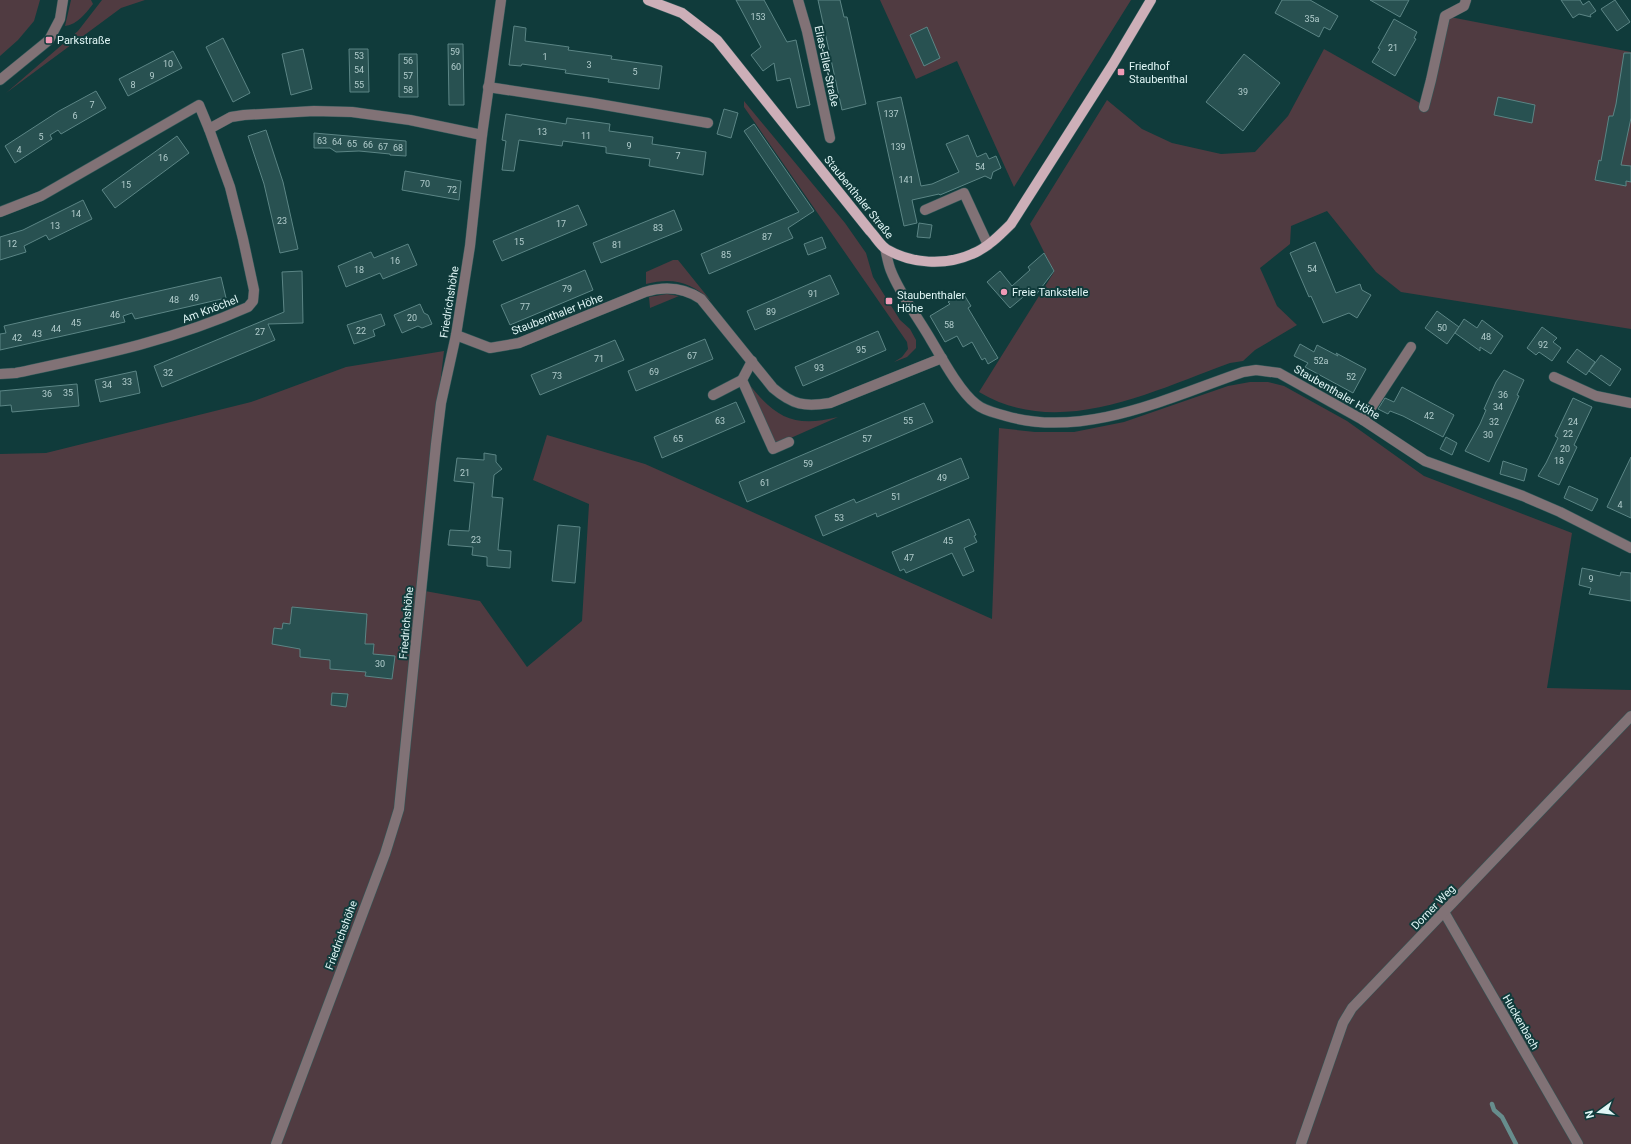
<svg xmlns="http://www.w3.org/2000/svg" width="1631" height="1144" font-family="Roboto,sans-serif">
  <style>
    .green { fill: #503b41 }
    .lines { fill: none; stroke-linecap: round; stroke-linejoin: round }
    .stream { stroke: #678d8d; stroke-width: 4.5 }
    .building { fill: #285151; stroke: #5b8585 }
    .minor-casing { stroke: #315959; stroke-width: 11 }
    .major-casing { stroke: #315959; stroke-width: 11 }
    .minor { stroke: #817276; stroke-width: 10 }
    .major { stroke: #cdafb8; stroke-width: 10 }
    .poi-dot { fill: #f09ab6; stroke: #103b3b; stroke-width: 1.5 }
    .labels { text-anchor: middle; stroke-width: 4; stroke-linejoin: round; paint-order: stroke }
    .number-label { font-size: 9px; fill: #b2cdcd }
    .poi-label { font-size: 11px; fill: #e0f6f6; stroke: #103b3b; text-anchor: start }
    .street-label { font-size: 11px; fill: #e0f6f6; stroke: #103b3b }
  </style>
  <rect width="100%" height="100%" fill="#103b3b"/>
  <g class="green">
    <path d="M0,0h40l-6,21 -16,19 -18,16z"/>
    <path d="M71,0h20l2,4c-8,10 -15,20 -28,22z"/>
    <path d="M102,0h43l-24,8 -115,85 72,-62z"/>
    <path d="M880,0h251l-117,187 -57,-126 -41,18z"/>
    <path d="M1450,17l181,35v277l-230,-37 -25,-20 -49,-61 -36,15 -1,18 -30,24 17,38 20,19 -42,25 -12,11 -13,2c-78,28 -171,77 -251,29l75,-120 -24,-48 77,-124 35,29 30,14 49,11 34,-2 33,-36 36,-67 103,58 12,-58z"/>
    <path d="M744,101l101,122 21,30 7,24 27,43 10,9 6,11v8l-9,9 -13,5 8,-5 6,-8 -1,-7 -163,-235z"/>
    <path d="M673,260h5l33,41c-20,-19 -38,-24 -65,-17v-12z"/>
    <path d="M667,294l12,2 -29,12 -1,-11z"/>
    <path d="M444,351l-6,51 -13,189 55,10 47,66 55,-46 7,-117 -56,-24 14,-45 98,29 347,155 7,-191 36,4h39l50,-10 104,-36 22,-4h18l16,4 63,35 77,55 148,57 -25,155 84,2v454h-1631v-690l46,-1 205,-51 95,-35z"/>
    <path d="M748,383c28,35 46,45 90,34l-63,28z"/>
  </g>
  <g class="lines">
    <path class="stream" d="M1492,1104l2,6 8,7 14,27"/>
  </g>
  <g class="building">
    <path d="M736,0h28l23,42 9,-2 14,65 -13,3 -7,-30 -13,3 -3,-18 -11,8 -12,-16 10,-8z"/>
    <path d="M818,0h22l4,17h3l19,87 -24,6z"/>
    <path d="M1282,0h28l28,16 -8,14 -6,-3 -5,10 -44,-24z"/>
    <path d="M1370,0h39l-9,17z"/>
    <path d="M1561,0h19l3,5 6,-4 7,10 -6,4 1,2 -12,-3 -6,4z"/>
    <path d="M1615,0l15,22 -13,9 -16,-22z"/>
    <path d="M1394,19l23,13 -3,6 2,1 -21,37 -23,-14 8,-13 -2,-1z"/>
    <path d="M514,26l12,2 -1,13 44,6 -1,3 44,6 -1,3 51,7 -3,23 -51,-7 1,-3 -44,-6 1,-3 -44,-6 -1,2 -12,-1z"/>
    <path d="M927,27l13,31 -16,8 -14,-31z"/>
    <path d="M223,38l27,55 -17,9 -27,-55z"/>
    <path d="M448,44h15l1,61h-15z"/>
    <path d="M303,49l9,40 -21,6 -9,-41z"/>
    <path d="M349,49h19l1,43h-19z"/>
    <path d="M173,51l9,17 -54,28 -9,-17z"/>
    <path d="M1624,53h7v65l-10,47 10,1v16l-5,-1v5l-31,-6 4,-20 2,1 8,-45h4l3,-12z"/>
    <path d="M399,54h18l1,43h-19z"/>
    <path d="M1244,54l36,29 -37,48 -37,-29z"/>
    <path d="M96,91l10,17 -45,26 -3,-4 -8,5 2,4 -37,24 -10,-17 54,-35z"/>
    <path d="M901,97l20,89 11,-2 27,-12 -13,-28 22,-9 9,22 9,-4 3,6 7,-3 5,12 -8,4 -2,7 -6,-3 -45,19 -1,-1 -27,6 5,23 -13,3 -27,-124z"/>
    <path d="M1498,97l37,8 -3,18 -38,-8z"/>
    <path d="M724,109l14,4 -7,25 -14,-4z"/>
    <path d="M506,114l60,10 1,-6 43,6 -1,7 44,6 -1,7 54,8 -3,23 -54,-9 1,-7 -44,-6v-6l-43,-6 -1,5 -43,-6 -5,31 -12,-1 4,-29 -4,-1z"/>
    <path d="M754,124l60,87 -26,17 5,10 -84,36 -8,-20 98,-42 -55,-81z"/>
    <path d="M266,130l17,52 15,67 -18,4 -16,-69 -16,-48z"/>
    <path d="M314,133l92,8v15l-16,-1v-1l-31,-3 -23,1 -6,-4h-16z"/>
    <path d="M177,136l12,17 -74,55 -13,-18z"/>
    <path d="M405,171l56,10 -2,19 -57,-10z"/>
    <path d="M83,200l9,19 -43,21 -3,-5 -22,11 2,6 -26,8v-23l23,-7z"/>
    <path d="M578,205l9,20 -85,36 -9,-20z"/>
    <path d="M674,210l8,20 -81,33 -8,-20z"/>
    <path d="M919,223l13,2 -2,13 -13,-1z"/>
    <path d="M822,237l4,11 -18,7 -4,-11z"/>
    <path d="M1315,242l21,51 24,-9 2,6 9,5 -14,23 -8,-5 -26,10 -12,-27 -2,1 -19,-44z"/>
    <path d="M408,244l9,21 -34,14 -3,-6 -34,14 -8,-21 33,-14 3,6z"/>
    <path d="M1044,253l10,18 -19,25 -6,-4 -19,16 -23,-26 13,-11 12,15 18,-16 -2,-3z"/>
    <path d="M585,270l8,20 -83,35 -9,-20z"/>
    <path d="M302,271l1,52 -35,1 7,16 -113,47 -8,-21 130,-54 -2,-40z"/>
    <path d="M830,275l9,19 -84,36 -8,-19z"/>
    <path d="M221,277l5,21 -91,21 -3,-6 -9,3 2,6 -125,28v-16l6,-1 -2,-7z"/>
    <path d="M963,293l8,13 -3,2 30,50 -10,6 -3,-6 -3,2 -10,-18 -9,5 -6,-11 -12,6 -15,-26 20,-12 -2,-2z"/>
    <path d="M420,304l4,9 4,2 4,9 -10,4 -4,-2 -16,7 -8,-18z"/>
    <path d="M1437,311l22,16 -12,17 -22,-16z"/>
    <path d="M381,314l4,11 -12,5 2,6 -21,8 -7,-19z"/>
    <path d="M1464,319l13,9 5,-8 21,16 -12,18 -11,-7v4l-25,-18z"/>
    <path d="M1542,327l15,11 -4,4 8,6 -9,13 -13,-9 -3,3 -9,-7z"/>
    <path d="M878,331l8,19 -83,36 -8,-19z"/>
    <path d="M705,339l8,20 -77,32 -8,-20z"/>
    <path d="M615,340l9,20 -84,35 -9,-20z"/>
    <path d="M1300,344l14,8 3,-7 21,11 -2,-3 30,16 -13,24 -48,-26 3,-4 -14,-7z"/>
    <path d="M1577,349l18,13 -9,13 -19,-13z"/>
    <path d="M1601,355l20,14 -11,17 -21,-15z"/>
    <path d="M1504,370l20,10 -7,15 2,1 -30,66 -24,-11 15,-27 6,-14 -2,-1 12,-27z"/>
    <path d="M136,371l4,22 -40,9 -5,-22z"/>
    <path d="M77,384l2,22 -67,6 -1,-7 -11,1v-15z"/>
    <path d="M1402,387l52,28 -11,22 -40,-21 -13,-5 -2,3 -10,-5 7,-11 9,4z"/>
    <path d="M1573,398l19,9 -18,38 3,2 -18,38 -21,-9 8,-13 12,-25 -3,-2z"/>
    <path d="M736,402l9,20 -83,36 -8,-21z"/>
    <path d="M924,403l9,19 -186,80 -8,-20z"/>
    <path d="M1446,437l11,6 -5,12 -12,-6z"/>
    <path d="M484,453l12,2v7l6,7 -8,6 -2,22 11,1 -5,52 13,1 -1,17 -23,-2v-9l-15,-2 1,-8 -25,-2 2,-15 19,1 5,-48 -20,-2 3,-23 27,2z"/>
    <path d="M1631,457v61l-24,-11z"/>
    <path d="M961,458l8,20 -92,39 -1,-4 -53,23 -8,-20 39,-17 2,4z"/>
    <path d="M1503,461l24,8 -3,12 -24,-7z"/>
    <path d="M1569,486l29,13 -6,12 -28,-13z"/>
    <path d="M969,519l7,16 -2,1 3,6 -13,6 10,23 -11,5 -11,-23 -46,20 -2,-4 -4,2 -8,-19z"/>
    <path d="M558,525l22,2 -5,56 -23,-2z"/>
    <path d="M1582,568l38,8 1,-4 10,1v28l-42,-7 2,-6 -12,-3z"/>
    <path d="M292,607l75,7 -2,30h9l-1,10 22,2 -3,23 -27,-3 1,-4 -36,-3v-9l-30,-3v-8l-28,-5 2,-16 8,1 1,-6 7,1z"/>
    <path d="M332,693l16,1 -2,13 -15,-2z"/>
  </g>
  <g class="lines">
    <g class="minor-casing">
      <g id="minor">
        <path d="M798,0l9,31 23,107"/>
        <path d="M0,80l49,-40 11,-21 3,-19"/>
        <path d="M488,87l105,16 115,20"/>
        <path d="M1424,107l7,-27 14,-64 19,-10 2,-6"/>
        <path d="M925,210l39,-17 24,52"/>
        <path d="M0,212l41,-16 158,-91 10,24"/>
        <path d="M885,248c2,8 3,16 6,23 9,23 28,48 40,69 10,17 29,52 45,64 8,7 20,9 30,12 79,23 164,-19 237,-44l13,-2 23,3 84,47 62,41 98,35 37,16 71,36"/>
        <path d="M456,335l34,13 29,-5 126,-51c20,-6 38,-5 56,7l72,89c20,17 31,19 57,15l112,-45"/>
        <path d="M752,361l-10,19 31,69 16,-7"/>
        <path d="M0,374l16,-1c80,-17 156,-32 232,-66l5,-6 1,-11 -11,-51 -13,-52 -21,-58 22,-12 13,-2 70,-4 38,1 58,8 72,15"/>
        <path d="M1554,377l42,19 35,7"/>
        <path d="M713,395l29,-15"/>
        <path d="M1363,420l48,-73"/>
        <path d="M1444,912l134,232"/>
        <path d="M276,1144l109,-290 14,-45 37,-365 5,-41 15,-68 14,-89 12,-111 19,-135"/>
        <path d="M1301,1144l42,-121 9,-15 279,-292"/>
      </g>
    </g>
    <g class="major-casing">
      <path id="major" d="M648,0l34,13 35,27 153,191c5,5 10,14 16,18 26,15 59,17 86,5 15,-6 27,-18 39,-30l102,-160 38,-64"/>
    </g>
    <use href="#minor" class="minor"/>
    <use href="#major" class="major"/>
  </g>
  <g class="poi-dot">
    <rect x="45" y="36" width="8" height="8" rx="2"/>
    <rect x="1117" y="68" width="8" height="8" rx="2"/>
    <circle cx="1004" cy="292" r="4"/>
    <rect x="885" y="297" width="8" height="8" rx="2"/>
  </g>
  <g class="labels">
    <g class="number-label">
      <text x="758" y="20">153</text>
      <text x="1312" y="22">35a</text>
      <text x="1393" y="51">21</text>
      <text x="455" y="55">59</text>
      <text x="359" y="59">53</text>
      <text x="545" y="60">1</text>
      <text x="408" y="64">56</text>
      <text x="168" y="67">10</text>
      <text x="589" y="68">3</text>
      <text x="456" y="70">60</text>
      <text x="359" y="73">54</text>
      <text x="635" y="75">5</text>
      <text x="152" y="79">9</text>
      <text x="408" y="79">57</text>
      <text x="133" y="88">8</text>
      <text x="359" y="88">55</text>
      <text x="408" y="93">58</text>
      <text x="1243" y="95">39</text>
      <text x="92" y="108">7</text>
      <text x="891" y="117">137</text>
      <text x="75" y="119">6</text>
      <text x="542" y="135">13</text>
      <text x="586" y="139">11</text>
      <text x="41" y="140">5</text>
      <text x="322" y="144">63</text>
      <text x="337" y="145">64</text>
      <text x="352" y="147">65</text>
      <text x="368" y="148">66</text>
      <text x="629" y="149">9</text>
      <text x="383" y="150">67</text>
      <text x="898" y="150">139</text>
      <text x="398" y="151">68</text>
      <text x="19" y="153">4</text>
      <text x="678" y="159">7</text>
      <text x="163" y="161">16</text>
      <text x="980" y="170">54</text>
      <text x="906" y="183">141</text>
      <text x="425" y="187">70</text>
      <text x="126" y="188">15</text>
      <text x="452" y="193">72</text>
      <text x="76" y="217">14</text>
      <text x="282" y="224">23</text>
      <text x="561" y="227">17</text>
      <text x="55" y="229">13</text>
      <text x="658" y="231">83</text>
      <text x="767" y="240">87</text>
      <text x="519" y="245">15</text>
      <text x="12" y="247">12</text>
      <text x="617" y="248">81</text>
      <text x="726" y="258">85</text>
      <text x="395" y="264">16</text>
      <text x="1312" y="272">54</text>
      <text x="359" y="273">18</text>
      <text x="567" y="292">79</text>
      <text x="813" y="297">91</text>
      <text x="194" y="301">49</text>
      <text x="174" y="303">48</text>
      <text x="525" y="310">77</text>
      <text x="771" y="315">89</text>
      <text x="115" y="318">46</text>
      <text x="412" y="321">20</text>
      <text x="76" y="326">45</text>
      <text x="949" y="328">58</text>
      <text x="1442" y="331">50</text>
      <text x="56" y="332">44</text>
      <text x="361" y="334">22</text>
      <text x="260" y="335">27</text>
      <text x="37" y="337">43</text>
      <text x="1486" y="340">48</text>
      <text x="17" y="341">42</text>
      <text x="1543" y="348">92</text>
      <text x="861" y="353">95</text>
      <text x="692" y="359">67</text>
      <text x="599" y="362">71</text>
      <text x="1321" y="364">52a</text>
      <text x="819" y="371">93</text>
      <text x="654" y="375">69</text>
      <text x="168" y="376">32</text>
      <text x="557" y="379">73</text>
      <text x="1351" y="380">52</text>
      <text x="127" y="385">33</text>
      <text x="107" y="388">34</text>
      <text x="68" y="396">35</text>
      <text x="47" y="397">36</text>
      <text x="1503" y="398">36</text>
      <text x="1498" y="410">34</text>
      <text x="1429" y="419">42</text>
      <text x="720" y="424">63</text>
      <text x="908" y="424">55</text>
      <text x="1494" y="425">32</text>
      <text x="1573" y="425">24</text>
      <text x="1568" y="437">22</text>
      <text x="1488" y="438">30</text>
      <text x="678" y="442">65</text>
      <text x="867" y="442">57</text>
      <text x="1565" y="452">20</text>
      <text x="1559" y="464">18</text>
      <text x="808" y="467">59</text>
      <text x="465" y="476">21</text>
      <text x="942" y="481">49</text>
      <text x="765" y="486">61</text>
      <text x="896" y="500">51</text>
      <text x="1620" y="508">4</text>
      <text x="839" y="521">53</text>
      <text x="476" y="543">23</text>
      <text x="948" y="544">45</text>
      <text x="909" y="561">47</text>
      <text x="1591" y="582">9</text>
      <text x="380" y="667">30</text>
    </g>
    <g class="poi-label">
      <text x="57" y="44">Parkstraße</text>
      <text x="1129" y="70">Friedhof<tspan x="1129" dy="13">Staubenthal</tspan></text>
      <text x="1012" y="296">Freie Tankstelle</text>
      <text x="897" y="299">Staubenthaler<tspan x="897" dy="13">Höhe</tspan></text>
    </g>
    <g class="street-label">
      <text transform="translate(827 66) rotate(78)" y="4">Elias-Eller-Straße</text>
      <text transform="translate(859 197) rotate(51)" y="4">Staubenthaler Straße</text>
      <text transform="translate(449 302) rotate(-81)" y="4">Friedrichshöhe</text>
      <text transform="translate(210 309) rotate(-21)" y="4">Am Knöchel</text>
      <text transform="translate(557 314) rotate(-21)" y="4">Staubenthaler Höhe</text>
      <text transform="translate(1337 392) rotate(30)" y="4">Staubenthaler Höhe</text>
      <text transform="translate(406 623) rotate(-85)" y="4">Friedrichshöhe</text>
      <text transform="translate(1433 907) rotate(-46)" y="4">Dorner Weg</text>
      <text transform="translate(341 935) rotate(-70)" y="4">Friedrichshöhe</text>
      <text transform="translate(1521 1022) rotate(60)" y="4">Huckenbach</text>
    </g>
  </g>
  <g transform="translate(1599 1112) rotate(255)" stroke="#103b3b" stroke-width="3" paint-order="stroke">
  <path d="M0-3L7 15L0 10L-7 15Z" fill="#e0f6f6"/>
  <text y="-6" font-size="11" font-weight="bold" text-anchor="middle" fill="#e0f6f6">N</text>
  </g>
</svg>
